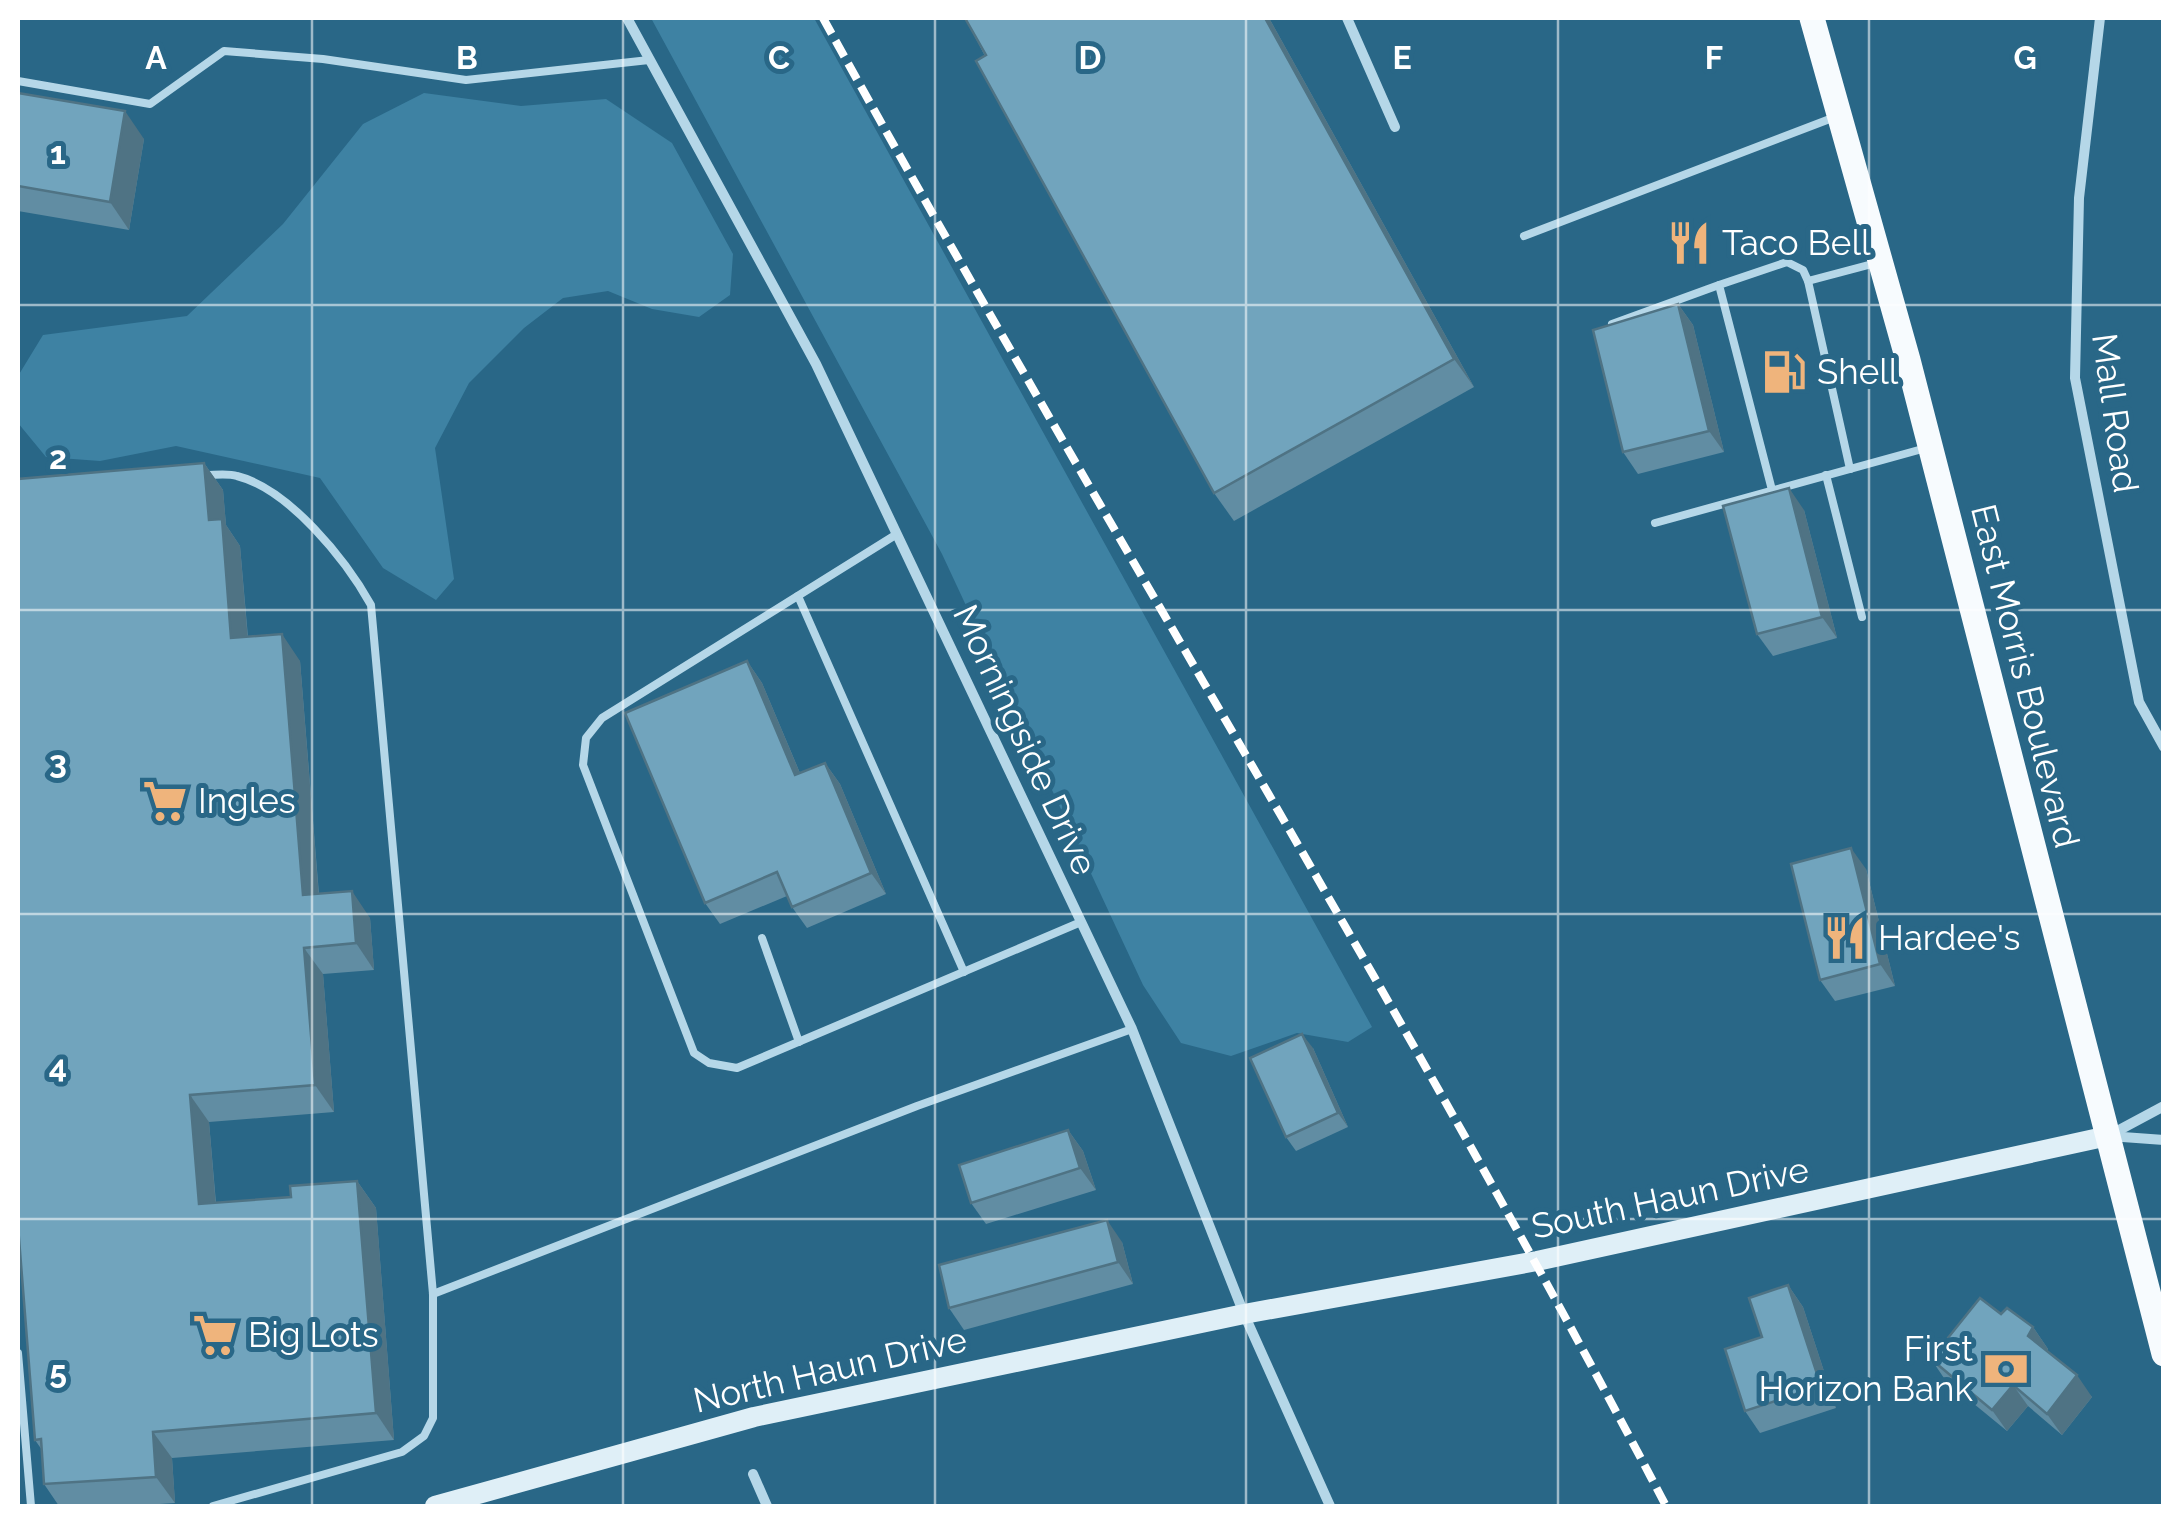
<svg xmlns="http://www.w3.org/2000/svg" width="2181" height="1524" font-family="Raleway,sans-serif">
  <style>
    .green { fill: #3e82a3 }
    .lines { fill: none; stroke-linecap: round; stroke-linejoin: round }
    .lane { stroke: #b5d7e8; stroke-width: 8 }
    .street { stroke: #b5d7e8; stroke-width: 10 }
    .secondary { stroke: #dfeff7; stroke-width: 20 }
    .primary { stroke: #f7fbfe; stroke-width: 25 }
    .rail { stroke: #fff; stroke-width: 8; stroke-dasharray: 18 8; stroke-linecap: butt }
    .wall { fill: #618da3 }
    .shaded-wall { fill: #4f7384 }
    .building { fill: #71a4bd; stroke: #4f7384; stroke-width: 2.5 }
    .grid { fill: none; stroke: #fff; stroke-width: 2.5; stroke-opacity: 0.55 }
    .labels { text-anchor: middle; stroke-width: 10; stroke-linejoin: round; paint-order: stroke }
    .poi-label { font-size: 35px; fill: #fff; stroke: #296787; text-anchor: start }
    .street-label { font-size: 35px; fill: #fff; stroke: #296787 }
    .grid-label { font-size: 32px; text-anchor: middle; font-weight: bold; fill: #fff; stroke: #296787; stroke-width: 10; stroke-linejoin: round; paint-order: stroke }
  </style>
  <rect width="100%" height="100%" fill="#296787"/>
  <g class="green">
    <path d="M651,18h163l558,1009 -24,15 -51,-9 -66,23 -50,-13 -38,-58 -201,-431z"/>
    <path d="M424,93l97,13 85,-7 66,44 61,111 -3,41 -31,22 -47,-8 -44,-18 -45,7 -39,30 -55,55 -34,65 19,131 -18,21 -53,-32 -63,-90 -144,-32 -76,15 -54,-4 -28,-34v-47l25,-41 144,-19 96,-92 80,-100z"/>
  </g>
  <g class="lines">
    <g class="lane">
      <path d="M18,81l132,23 74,-53 99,8 143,21 183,-20"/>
      <path d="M1524,236l311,-119"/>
      <path d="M1808,281l42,188"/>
      <path d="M1612,324l107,-39"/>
      <path d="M206,475c9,0 22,-2 31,1 52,13 109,84 134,129l62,689v124l-9,18 -22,16 -189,54"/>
      <path d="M1826,475l36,142"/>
      <path d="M1772,490l-53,-205 68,-23 16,8 5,11 68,-18"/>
      <path d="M1655,523l271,-75"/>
      <path d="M897,534l-295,184 -16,20 -3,27 111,288 15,10 28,5 344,-146"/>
      <path d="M798,596l166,376"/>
      <path d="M762,938l37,104"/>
      <path d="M433,1294l484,-188 215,-77"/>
      <path d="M18,1353l13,153"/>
    </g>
    <g class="street">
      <path d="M627,18l189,346 316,665 112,285 86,192"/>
      <path d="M1347,18l48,109"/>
      <path d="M2100,18l-21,180 -4,180 64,324 25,45"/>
      <path d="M2108,1136l56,-30"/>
      <path d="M2109,1136l55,4"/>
      <path d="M753,1474l14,32"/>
    </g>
    <path class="secondary" d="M435,1506l319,-89 490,-103 293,-53 571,-125"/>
    <path class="primary" d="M1812,18l96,342 256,994"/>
    <path class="rail" d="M823,18c275,499 579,983 843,1488"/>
  </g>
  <g class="wall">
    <path d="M965,18h304l205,369 -240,134 -20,-28z"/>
    <path d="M18,93l126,46 -15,91 -111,-19z"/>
    <path d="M1678,304l15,21 31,127 -86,22 -15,-22z"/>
    <path d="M204,463l19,27 3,35 14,21 8,91 52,24 19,233 51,24 4,52 -51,4 11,138 -125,10 7,81 75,-6 66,-16 19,27 18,232 -222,18 3,45 -46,3h-70l-15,-22 -2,-34 -7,-10z"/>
    <path d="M1804,510l33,128 -64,18 -16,-22z"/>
    <path d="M747,661l15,22 38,90 25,-10 15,21 46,110 -79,34 -15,-21 -5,-11 -67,28 -15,-21z"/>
    <path d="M1866,869l29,117 -60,15 -15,-21z"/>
    <path d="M1313,1048l35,79 -52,24 -10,-14z"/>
    <path d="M1068,1130l15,21 13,39 -110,34 -15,-21z"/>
    <path d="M1122,1242l11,42 -169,46 -15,-22z"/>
    <path d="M1788,1285l15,22 33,101 -76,25 -15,-22 17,-74z"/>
    <path d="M2001,1314l32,13 15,22 -1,2 45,46 -30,38 -34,-29 -21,25 -61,-50 -15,-22z"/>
  </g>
  <g class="shaded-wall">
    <path d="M1265,18h4l205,369 -20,-28z"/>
    <path d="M125,111l19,28 -15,91 -19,-28z"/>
    <path d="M1678,304l15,21 31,127 -15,-21z"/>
    <path d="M204,463l19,27 3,35 14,21 10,119 -19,-27 -22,-118z"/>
    <path d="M1789,488l15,22 33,128 -15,-21z"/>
    <path d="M282,634l18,27 21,261 -18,-27z"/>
    <path d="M747,661l15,22 48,114 -15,-22z"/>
    <path d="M825,763l15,21 46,110 -15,-21z"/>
    <path d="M1851,848l15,21 29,117 -15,-22z"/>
    <path d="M352,891l18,27 4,52 -18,-27z"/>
    <path d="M304,948l19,26 11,138 -19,-27z"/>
    <path d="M1302,1034l11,14 35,79 -10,-14z"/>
    <path d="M190,1095l19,27 9,109 -19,-27z"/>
    <path d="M1068,1130l15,21 13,39 -16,-22z"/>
    <path d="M357,1181l19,27 18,232 -18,-27z"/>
    <path d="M1107,1220l15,22 11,42 -15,-22z"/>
    <path d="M1788,1285l15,22 33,101 -15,-22z"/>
    <path d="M2033,1327l15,22 -5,9 -15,-22z"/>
    <path d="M2077,1375l15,22 -30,38 -15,-21z"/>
    <path d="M2013,1385l15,21 -21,25 -15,-21z"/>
    <path d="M153,1432l19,26 3,45 -19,-26z"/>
  </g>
  <g class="building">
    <path d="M965,18h300l189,341 -240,134 -238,-432 10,-6z"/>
    <path d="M18,93l107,18 -15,91 -92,-16z"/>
    <path d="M1678,304l31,127 -86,21 -30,-122z"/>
    <path d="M204,463l5,57 13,-1 9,119 51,-4 21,261 49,-4 4,52 -52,5 11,137 -125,10 9,109 92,-7 -1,-11 67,-5 19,232 -223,19 3,45 -112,7 -3,-45 -6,1 -17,-214v-747z"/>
    <path d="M1789,488l33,129 -65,17 -34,-128z"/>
    <path d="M747,661l48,114 30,-12 46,110 -79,34 -15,-35 -72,31 -80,-190z"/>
    <path d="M1851,848l29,116 -60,16 -29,-116z"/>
    <path d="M1302,1034l36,79 -52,24 -36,-79z"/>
    <path d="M1068,1130l12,38 -109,35 -12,-38z"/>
    <path d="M1107,1220l11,42 -169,46 -10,-43z"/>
    <path d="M1788,1285l33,101 -76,25 -20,-62 37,-12 -13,-39z"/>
    <path d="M1980,1298l21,16 6,-6 26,19 -5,9 49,39 -30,39 -34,-29 -21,25 -61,-51z"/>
  </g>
  <path class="grid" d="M312,18v1488M623,18v1488M935,18v1488M1246,18v1488M1558,18v1488M1869,18v1488M18,305h2146M18,610h2146M18,914h2146M18,1219h2146"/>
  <defs>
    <g id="restaurant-bare" transform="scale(3.45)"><path d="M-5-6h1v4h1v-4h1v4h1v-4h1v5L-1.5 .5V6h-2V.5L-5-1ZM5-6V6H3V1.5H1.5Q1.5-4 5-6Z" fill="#efb47c" stroke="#296787" stroke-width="2.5" paint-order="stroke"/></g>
    <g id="fuel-bare" transform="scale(3.45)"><path d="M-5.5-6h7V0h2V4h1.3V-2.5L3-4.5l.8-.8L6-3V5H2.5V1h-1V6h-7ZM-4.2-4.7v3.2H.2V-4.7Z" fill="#efb47c" stroke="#296787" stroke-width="2.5" paint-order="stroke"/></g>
    <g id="supermarket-bare" transform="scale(3.45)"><path d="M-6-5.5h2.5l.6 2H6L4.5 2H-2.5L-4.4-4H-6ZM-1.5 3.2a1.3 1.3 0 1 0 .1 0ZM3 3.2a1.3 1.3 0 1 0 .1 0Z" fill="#efb47c" stroke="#296787" stroke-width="2.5" paint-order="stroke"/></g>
    <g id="bank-bare" transform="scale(3.45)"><path d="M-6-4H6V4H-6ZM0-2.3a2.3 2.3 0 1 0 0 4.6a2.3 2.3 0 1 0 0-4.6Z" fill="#efb47c" stroke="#296787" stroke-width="2.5" paint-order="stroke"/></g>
  </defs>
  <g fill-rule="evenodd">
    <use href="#restaurant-bare" x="1689" y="243"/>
    <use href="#fuel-bare" x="1784" y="372"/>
    <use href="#supermarket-bare" x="165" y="801"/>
    <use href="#restaurant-bare" x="1845" y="938"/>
    <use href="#supermarket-bare" x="215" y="1335"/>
    <use href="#bank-bare" x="2006" y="1369"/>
  </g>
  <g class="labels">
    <g class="poi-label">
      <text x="1722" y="255">Taco Bell</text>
      <text x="1817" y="384">Shell</text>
      <text x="198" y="813">Ingles</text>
      <text x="1878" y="950">Hardee's</text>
      <text x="248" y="1347">Big Lots</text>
      <text x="1973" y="1361" text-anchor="end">First<tspan x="1973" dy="40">Horizon Bank</tspan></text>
    </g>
    <g class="street-label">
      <text transform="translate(2115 413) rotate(82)" y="12">Mall Road</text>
      <text transform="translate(2025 676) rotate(76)" y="12">East Morris Boulevard</text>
      <text transform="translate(1025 740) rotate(65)" y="12">Morningside Drive</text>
      <text transform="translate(1670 1198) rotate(-12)" y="12">South Haun Drive</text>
      <text transform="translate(830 1370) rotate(-13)" y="12">North Haun Drive</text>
    </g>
  </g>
  <g class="grid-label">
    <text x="156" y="69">A</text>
    <text x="467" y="69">B</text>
    <text x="779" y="69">C</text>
    <text x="1090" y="69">D</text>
    <text x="1402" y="69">E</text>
    <text x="1714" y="69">F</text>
    <text x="2025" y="69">G</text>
    <text x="58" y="164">1</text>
    <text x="58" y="469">2</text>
    <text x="58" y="773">3</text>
    <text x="58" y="1078">4</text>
    <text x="58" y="1383">5</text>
  </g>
  <rect width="2181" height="1524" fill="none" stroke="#ffffff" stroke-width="40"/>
</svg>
